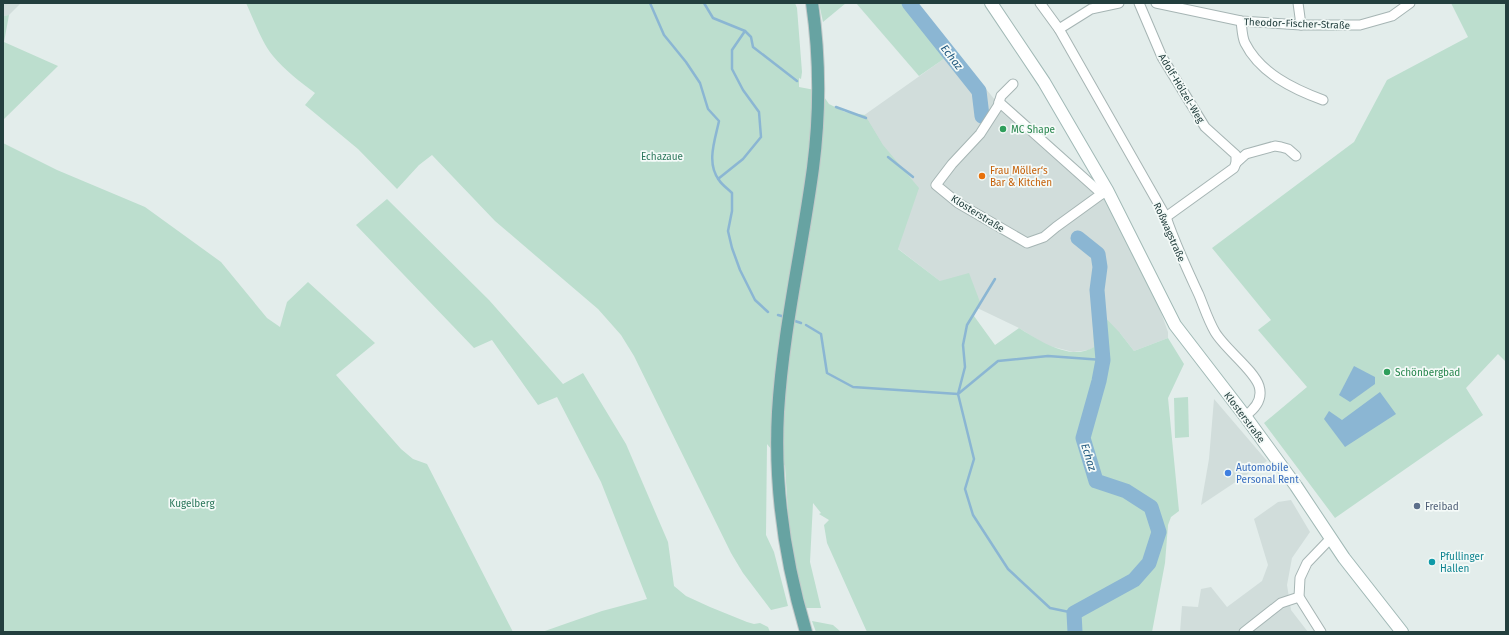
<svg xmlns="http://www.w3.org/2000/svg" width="1509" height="635" font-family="'Fira Sans',sans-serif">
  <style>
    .built { fill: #d1dddb }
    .green { fill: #bcdece }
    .water { fill: #8bb6d3 }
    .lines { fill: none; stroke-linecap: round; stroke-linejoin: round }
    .stream { stroke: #8bb6d3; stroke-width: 2.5 }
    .river { stroke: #8bb6d3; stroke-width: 15 }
    .street-casing { stroke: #a6b5b4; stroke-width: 11 }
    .secondary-casing { stroke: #a1b9b6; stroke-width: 14 }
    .primary-casing { stroke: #c1c9c9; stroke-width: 14 }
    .street { stroke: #fff; stroke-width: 9 }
    .secondary { stroke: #fff; stroke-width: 12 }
    .primary { stroke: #67a3a2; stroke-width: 12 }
    .leisure-dot { fill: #2e9e5b; stroke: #f4faf8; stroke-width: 1.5 }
    .food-dot { fill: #e8710a; stroke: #f4faf8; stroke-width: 1.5 }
    .shop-dot { fill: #3f7fe0; stroke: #f4faf8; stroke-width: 1.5 }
    .service-dot { fill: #5c6f8a; stroke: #f4faf8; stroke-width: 1.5 }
    .culture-dot { fill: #0f9aa8; stroke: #f4faf8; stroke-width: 1.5 }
    .labels { text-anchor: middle; stroke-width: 3.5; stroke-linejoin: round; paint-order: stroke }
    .street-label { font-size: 10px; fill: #233f3e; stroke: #f4faf8 }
    .leisure-label { font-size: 10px; fill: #27864d; stroke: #f4faf8; text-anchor: start }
    .park-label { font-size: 10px; fill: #2c775b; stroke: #f4faf8 }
    .food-label { font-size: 10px; fill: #c56008; stroke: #f4faf8; text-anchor: start }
    .shop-label { font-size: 10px; fill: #366cbe; stroke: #f4faf8; text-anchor: start }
    .service-label { font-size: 10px; fill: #4e5e75; stroke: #f4faf8; text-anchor: start }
    .culture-label { font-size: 10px; fill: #0d838f; stroke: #f4faf8; text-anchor: start }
    .water-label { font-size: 11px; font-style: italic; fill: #1c557c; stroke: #f4faf8 }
  </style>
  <rect width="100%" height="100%" fill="#e3edeb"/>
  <g class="built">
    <path d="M3,3h18l-12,12 -6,1z"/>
    <path d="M955,51l40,49 110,96 54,111 9,25v6l-34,13 -14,-18 -31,17 -16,2 -27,-7 -27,-17 -48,-23 -92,-71 -33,-106z"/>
    <path d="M1214,399l53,62 -66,44 8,-46z"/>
    <path d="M1291,500l19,32 -18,26 -5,27 4,25 17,22h-128l2,-26 16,1 3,-18 10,-2 16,20 35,-26 6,-16 -14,-46 24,-17z"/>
  </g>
  <g class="green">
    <path d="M246,3h549l2,5 5,64 -1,7 -2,-1v9l21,4 9,13 16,8 20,3 18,30 36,43 -21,61 42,32 29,-8 11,29 -6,14 21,29 24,-17c19,12 52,34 75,19l-2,-37 5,-1 23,24 14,18 34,-13 16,26 -16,34 11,113 -8,6 -3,8 -3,38 -13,69h-285l-40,-89 -3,-18 5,-5 -10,-6 2,-1 -8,-10 -3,59 11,46h-15l-16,-64 -5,-78 -18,-22 -1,91 8,17 14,54 -17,4 -28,-37 -12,-20 -97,-197 -13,-21 -23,-26 -103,-88 -63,-66 -13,10 -22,24 -39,-40 -53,-44 10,-12c-15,-11 -30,-23 -42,-37 -12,-15 -19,-36 -27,-53z"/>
    <path d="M819,3h27l-23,19z"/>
    <path d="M856,3h48l44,53 -29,20z"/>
    <path d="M1451,3h55v359l-8,-8 -32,34 17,27 -148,103 -71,-95 43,-36 -49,-57 13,-10 -59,-72 142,-106 33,-62 81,-43z"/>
    <path d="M9,15l-5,27 54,24 -55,54v-104z"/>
    <path d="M3,143l54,27 88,37 76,55 46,56 13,9 7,-25 21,-20 67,61 -39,32 65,74 12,10 14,5 86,168h-510z"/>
    <path d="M387,199l102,101 74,84 20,-11 43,71 42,98 6,44 12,10 24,11 37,15 7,2 6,-1 8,4 2,5h-228l60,-21 45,-12 -46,-117 -44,-85 -19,8 -46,-65 -18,8 -118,-123z"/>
    <path d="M1188,397l1,40 -14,1 -1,-40z"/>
    <path d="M812,621l21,4 8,7h-25z"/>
  </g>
  <g class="water">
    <path d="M1354,366l21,11v7l-25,18 -11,-7z"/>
    <path d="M1380,392l16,22 -51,33 -21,-28 5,-8 13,9z"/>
  </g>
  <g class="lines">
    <g class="stream">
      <path d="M650,3l14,32 22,27 14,21 8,26 11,12c-4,19 -13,42 0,59 3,5 9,9 13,13v18l-4,20 4,17 8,22 15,30 13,12"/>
      <path d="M704,3l9,15 32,13 6,6 2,10 44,34"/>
      <path d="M836,107l30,11"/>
      <path d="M888,157l25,20"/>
      <path d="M718,179l25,-20 18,-22 -2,-25 -16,-22 -11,-21v-19l13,-19"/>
      <path d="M778,315l7,2"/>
      <path d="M792,320l9,3"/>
      <path d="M806,325l15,9 6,39 26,14 105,7 7,-27 -2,-22 4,-20 28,-46"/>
      <path d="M1074,613l-24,-5 -42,-39 -35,-54 -8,-26 9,-30 -16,-65 40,-33 50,-5 55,4"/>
    </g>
    <g class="river">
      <path d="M909,3l70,88 3,25"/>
      <path d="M1075,632l-1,-19 60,-33 15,-17 10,-31 -8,-25 -25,-16 -30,-10 -13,-43 16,-57 4,-21 -6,-70 3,-23 -2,-13 -20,-16"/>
    </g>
    <g class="street-casing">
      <g id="street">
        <path d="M1040,3l19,26 107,188c9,27 21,52 33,78 5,12 9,25 16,37 10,17 39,38 44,54 4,13 -4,23 -14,30"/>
        <path d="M1139,3l23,54 43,70 31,28v8l-2,5 -68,49"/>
        <path d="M1156,3l85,18 60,4h59l32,-9 18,-13"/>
        <path d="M1298,3l3,22"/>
        <path d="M1241,21c1,7 1,16 4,22 15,30 48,46 78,57"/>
        <path d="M1059,29l32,-20 28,-6"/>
        <path d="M1013,84l-12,12 -3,10 -18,28 -28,30 -16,21 22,18 69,40 17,-6 12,-10 51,-37"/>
        <path d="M999,102l103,92"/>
        <path d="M1236,163l10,-9 29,-8 6,1 7,2 8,7"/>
        <path d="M1244,632l37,-29 18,-6"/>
        <path d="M1321,632l-22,-35 1,-19 7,-15 24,-25"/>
      </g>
    </g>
    <g class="secondary-casing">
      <path id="secondary" d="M991,3l53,79 63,108 68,135 70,91 51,70 48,72 58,74"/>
    </g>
    <g class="primary-casing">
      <path id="primary" d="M806,632c-21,-71 -32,-146 -28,-220 5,-82 24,-162 35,-244 7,-54 7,-110 -1,-165"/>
    </g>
    <use href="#street" class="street"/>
    <use href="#secondary" class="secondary"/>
    <use href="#primary" class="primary"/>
  </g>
  <g class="leisure-dot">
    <circle cx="1003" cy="129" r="4"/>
    <circle cx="1387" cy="372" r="4"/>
  </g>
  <circle class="food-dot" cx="982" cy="176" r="4"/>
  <circle class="shop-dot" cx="1228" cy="473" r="4"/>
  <circle class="service-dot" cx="1417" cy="506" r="4"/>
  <circle class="culture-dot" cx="1432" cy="562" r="4"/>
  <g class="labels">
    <g class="street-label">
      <text transform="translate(1297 23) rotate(2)" y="4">Theodor-Fischer-Straße</text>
      <text transform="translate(1182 88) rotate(59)" y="4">Adolf-Hölzel-Weg</text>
      <text transform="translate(978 213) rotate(32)" y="4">Klosterstraße</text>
      <text transform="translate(1170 232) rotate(66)" y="4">Roßwagstraße</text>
      <text transform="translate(1245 417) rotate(53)" y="4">Klosterstraße</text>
    </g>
    <g class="leisure-label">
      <text x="1011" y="133">MC Shape</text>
      <text x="1395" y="376">Schönbergbad</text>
    </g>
    <g class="park-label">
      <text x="662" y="160">Echazaue</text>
      <text x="192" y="507">Kugelberg</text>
    </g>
    <g class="food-label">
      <text x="990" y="174">Frau Möller‘s<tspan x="990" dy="12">Bar &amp; Kitchen</tspan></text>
    </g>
    <g class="shop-label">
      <text x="1236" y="471">Automobile<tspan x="1236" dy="12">Personal Rent</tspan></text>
    </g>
    <g class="service-label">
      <text x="1425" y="510">Freibad</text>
    </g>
    <g class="culture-label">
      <text x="1440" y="560">Pfullinger<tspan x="1440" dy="12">Hallen</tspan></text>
    </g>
    <g class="water-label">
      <text transform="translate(952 57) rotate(52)" y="4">Echaz</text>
      <text transform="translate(1089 457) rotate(73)" y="4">Echaz</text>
    </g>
  </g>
  <rect width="1509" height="635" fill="none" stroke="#233f3e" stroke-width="8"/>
</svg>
